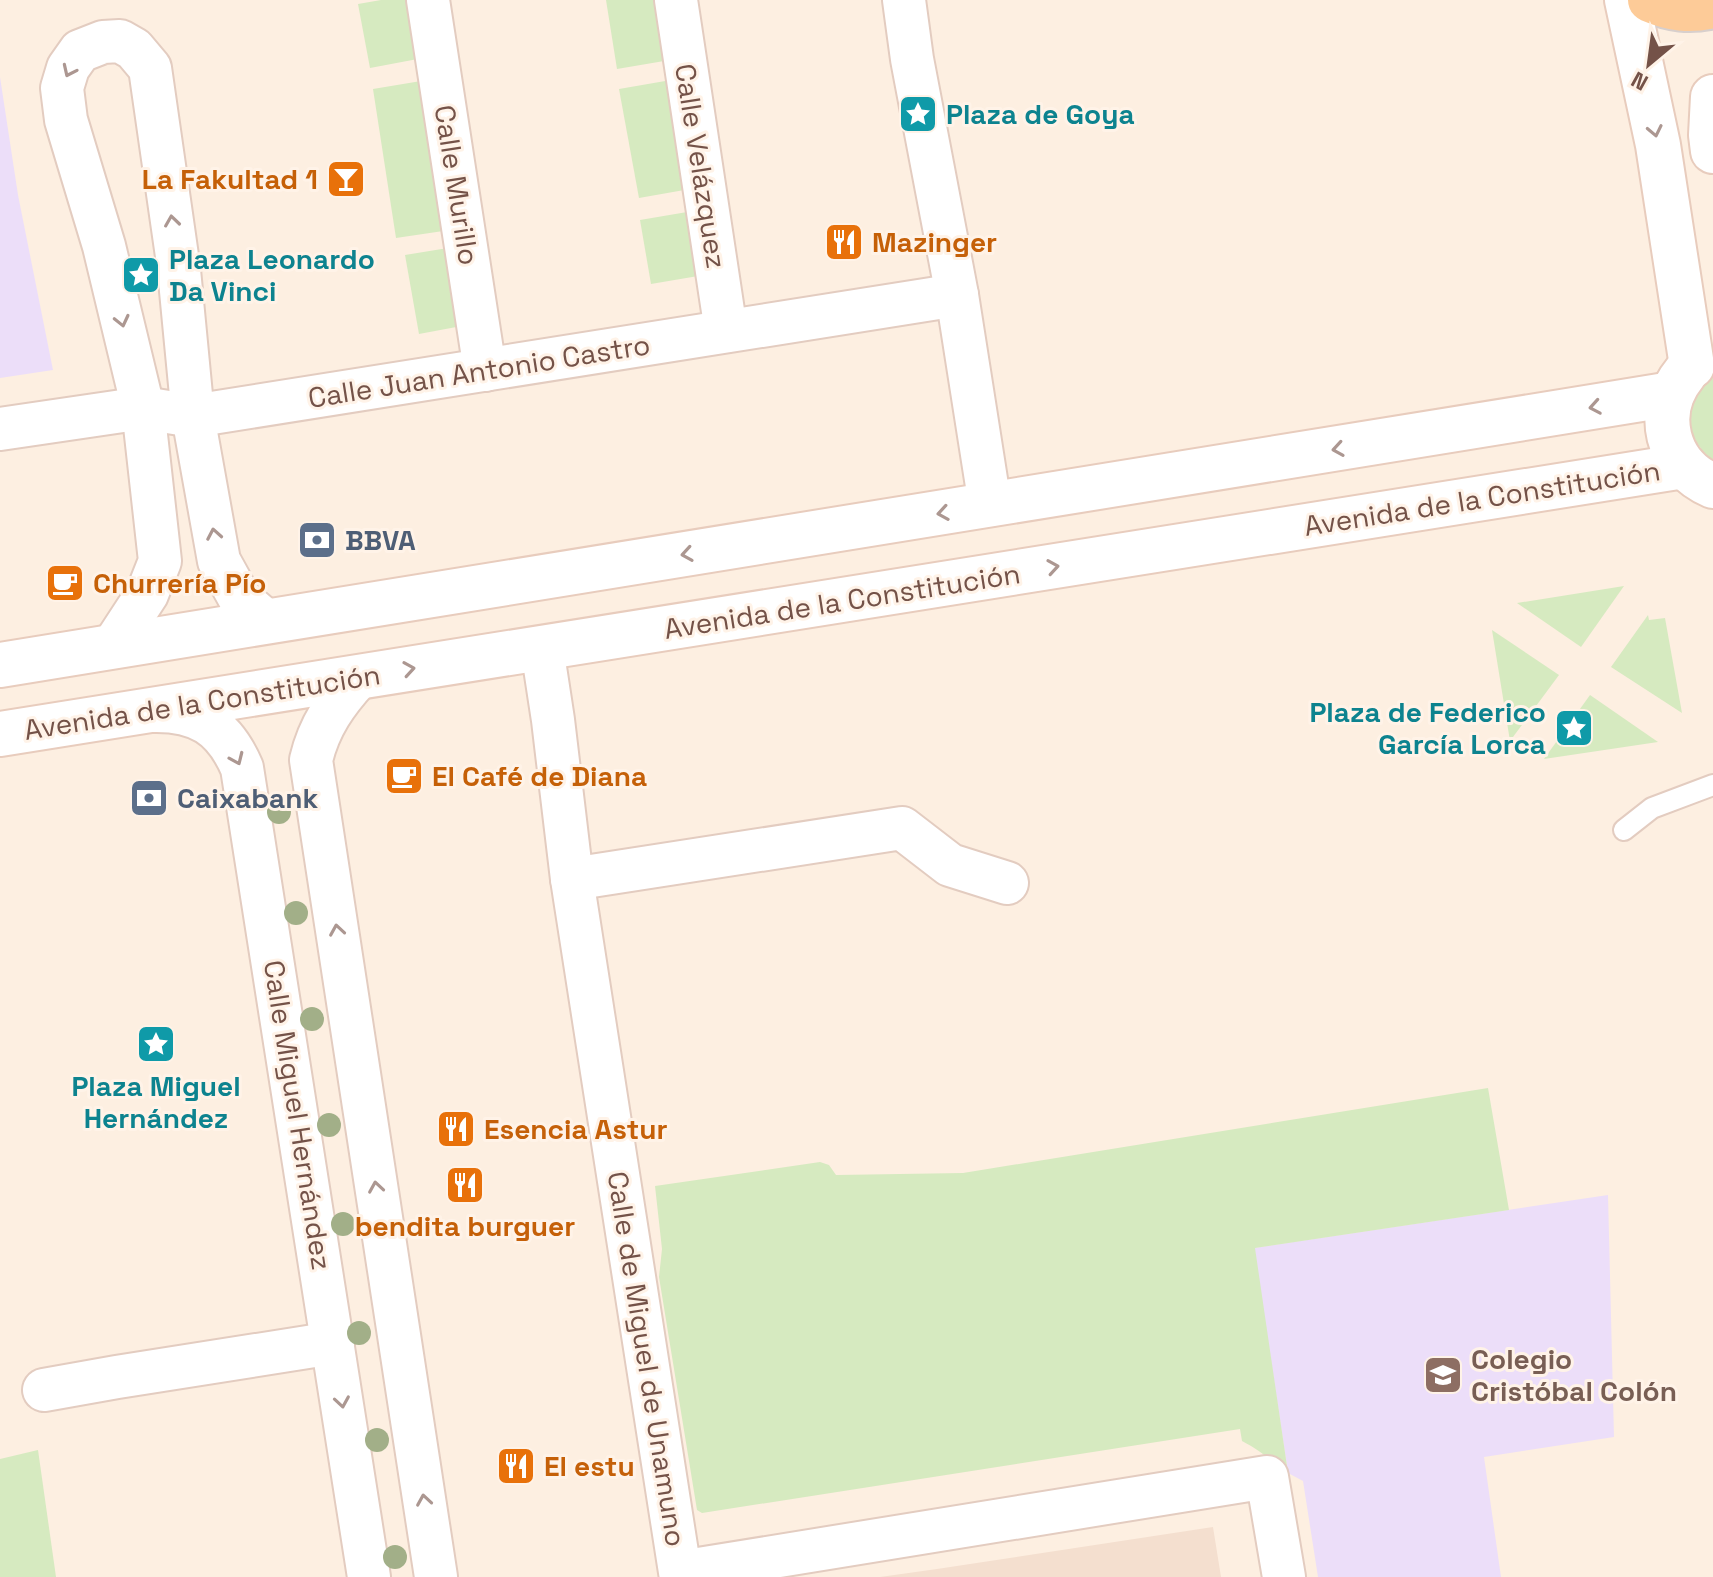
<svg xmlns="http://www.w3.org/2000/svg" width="1713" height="1577" font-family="'Space Grotesk',sans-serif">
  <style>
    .residential { fill: #f4dfcf }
    .education { fill: #ecdef9 }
    .green { fill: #d6eac0 }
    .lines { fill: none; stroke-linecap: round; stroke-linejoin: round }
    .lane-casing { stroke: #e3ccc0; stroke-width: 24 }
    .street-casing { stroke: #e3ccc0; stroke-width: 46 }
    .secondary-casing { stroke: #e8ccbd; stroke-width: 48 }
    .primary-casing { stroke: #d8cfcc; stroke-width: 48 }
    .lane { stroke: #fff; stroke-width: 20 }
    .street { stroke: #fff; stroke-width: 42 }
    .secondary { stroke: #fff; stroke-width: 44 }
    .primary { stroke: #fdcb98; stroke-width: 44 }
    .tree { fill: #a2af88 }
    .oneway { stroke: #ac9791 }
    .labels { text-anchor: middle; stroke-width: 6; stroke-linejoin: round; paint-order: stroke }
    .culture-label { font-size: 28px; font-weight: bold; fill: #0d838f; stroke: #fff3e8; text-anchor: start }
    .street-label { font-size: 28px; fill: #745248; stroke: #fff3e8 }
    .food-label { font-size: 28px; font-weight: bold; fill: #c56008; stroke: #fff3e8; text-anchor: start }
    .service-label { font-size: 28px; font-weight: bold; fill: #4e5e75; stroke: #fff3e8; text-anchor: start }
    .education-label { font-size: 28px; font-weight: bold; fill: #785e54; stroke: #fff3e8; text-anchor: start }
  </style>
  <rect width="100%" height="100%" fill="#fdefe1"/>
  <path class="residential" d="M1213,1527l8,50h-341l57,-8z"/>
  <g class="education">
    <path d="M0,77l18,118 35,175 -53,8z"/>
    <path d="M1608,1195l6,242 -130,20 17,120h-183l-15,-96 -15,-8 -34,-225z"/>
  </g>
  <g class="green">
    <path d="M381,0h31l11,58 -53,10 -12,-64z"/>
    <path d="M606,0h54l10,60 -53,9z"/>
    <path d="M427,80l23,150 -54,8 -23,-149z"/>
    <path d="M671,80l19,109 -51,9 -20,-109z"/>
    <path d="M693,211l11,64 -53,9 -11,-64z"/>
    <path d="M454,247l13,78 -48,9 -14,-79z"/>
    <path d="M1713,377v84c-30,-25 -32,-59 0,-84z"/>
    <path d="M1624,586l-43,61 -64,-44z"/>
    <path d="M1648,615l1,5 16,-2 17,95 -71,-46z"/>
    <path d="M1492,630l67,45 -49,66z"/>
    <path d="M1590,695l68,47 -114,17z"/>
    <path d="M1488,1088l21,122 -254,38 33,225 -6,1c-12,-16 -23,-24 -40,-33l-2,-12 -538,84 -5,-3 -38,-233 3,-28 -7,-63 165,-24 9,3 7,10 127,-2z"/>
    <path d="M38,1450l18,127h-56v-118z"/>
  </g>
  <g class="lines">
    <g class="lane-casing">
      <path id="lane" d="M1624,830l28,-22 61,-23"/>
    </g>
    <g class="street-casing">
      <g id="street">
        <path d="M428,0l57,370"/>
        <path d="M676,0l50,331"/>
        <path d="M904,0l8,59 45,236 33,210"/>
        <path d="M0,429l143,-21 50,8 764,-121"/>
        <path d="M113,646l34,-52 13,-33 -17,-153 -39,-162 -38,-126 -4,-32 6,-20 12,-17 23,-9 17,-1 14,8 16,19 29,202 14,146 26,145 21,38 27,23"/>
        <path d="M542,648l11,72 19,159 108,693 587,-95 17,100"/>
        <path d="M359,677c-23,25 -40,49 -48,83l125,817"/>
        <path d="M153,711c45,-1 71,15 89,57l127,809"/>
        <path d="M572,879l330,-51 48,37 57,18"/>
        <path d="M44,1390l73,-13 216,-34"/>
      </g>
    </g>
    <g class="secondary-casing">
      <g id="secondary">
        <path d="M1627,0l31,145 34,221"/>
        <path d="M1713,97l-2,38 2,16"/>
        <path d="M1685,373c-32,39 -19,93 28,113"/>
        <path d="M0,665l1672,-271"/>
        <path d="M0,734l1684,-268"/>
      </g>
    </g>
    <g class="primary-casing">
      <path id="primary" d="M1650,0c21,9 40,12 63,6"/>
    </g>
    <use href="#lane" class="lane"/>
    <use href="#street" class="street"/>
    <use href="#secondary" class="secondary"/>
    <use href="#primary" class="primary"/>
  </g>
  <g class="tree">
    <circle cx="279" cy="812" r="12"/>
    <circle cx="296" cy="913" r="12"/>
    <circle cx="312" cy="1019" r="12"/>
    <circle cx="329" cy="1125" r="12"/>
    <circle cx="343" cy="1224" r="12"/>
    <circle cx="359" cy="1333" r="12"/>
    <circle cx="377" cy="1440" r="12"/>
    <circle cx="395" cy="1557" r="12"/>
  </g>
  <defs><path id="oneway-chevron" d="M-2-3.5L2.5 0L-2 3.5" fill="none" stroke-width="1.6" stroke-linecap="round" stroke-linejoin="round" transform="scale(2)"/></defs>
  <g class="oneway">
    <use href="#oneway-chevron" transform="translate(69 71) rotate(115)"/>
    <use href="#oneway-chevron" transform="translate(1655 131) rotate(78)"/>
    <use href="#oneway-chevron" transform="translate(172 221) rotate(-98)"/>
    <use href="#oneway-chevron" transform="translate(122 321) rotate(77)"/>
    <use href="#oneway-chevron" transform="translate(1595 407) rotate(170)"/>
    <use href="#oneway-chevron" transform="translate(1338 449) rotate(171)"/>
    <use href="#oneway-chevron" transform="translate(943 513) rotate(171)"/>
    <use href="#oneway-chevron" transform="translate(214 534) rotate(-100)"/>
    <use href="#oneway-chevron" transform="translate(687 554) rotate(171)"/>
    <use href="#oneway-chevron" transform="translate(1053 567) rotate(-9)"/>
    <use href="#oneway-chevron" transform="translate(409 669) rotate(-9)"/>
    <use href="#oneway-chevron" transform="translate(237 759) rotate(66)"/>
    <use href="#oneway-chevron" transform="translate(337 930) rotate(-99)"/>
    <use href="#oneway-chevron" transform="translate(376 1187) rotate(-99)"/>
    <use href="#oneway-chevron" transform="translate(342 1402) rotate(81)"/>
    <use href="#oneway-chevron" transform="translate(424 1500) rotate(-99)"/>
  </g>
  <defs>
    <g id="sight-square" transform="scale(2)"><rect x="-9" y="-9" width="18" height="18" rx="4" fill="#0f9aa8" stroke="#fff3e8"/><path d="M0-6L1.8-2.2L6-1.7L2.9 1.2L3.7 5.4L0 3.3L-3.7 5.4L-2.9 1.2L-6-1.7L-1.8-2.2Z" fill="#fff"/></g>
    <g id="bar-square" transform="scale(2)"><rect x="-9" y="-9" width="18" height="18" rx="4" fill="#e8710a" stroke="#fff3e8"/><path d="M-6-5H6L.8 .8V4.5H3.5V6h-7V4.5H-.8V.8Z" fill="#fff"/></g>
    <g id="restaurant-square" transform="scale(2)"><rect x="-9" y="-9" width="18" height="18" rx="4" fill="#e8710a" stroke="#fff3e8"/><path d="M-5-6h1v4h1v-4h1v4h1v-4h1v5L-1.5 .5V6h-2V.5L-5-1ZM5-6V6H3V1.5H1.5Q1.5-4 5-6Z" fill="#fff"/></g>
    <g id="bank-square" transform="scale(2)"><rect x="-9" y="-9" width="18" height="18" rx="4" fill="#5c6f8a" stroke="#fff3e8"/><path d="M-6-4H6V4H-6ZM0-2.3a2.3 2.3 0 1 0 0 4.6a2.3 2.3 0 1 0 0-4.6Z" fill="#fff"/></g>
    <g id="cafe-square" transform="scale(2)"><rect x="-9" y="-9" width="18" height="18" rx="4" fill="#e8710a" stroke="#fff3e8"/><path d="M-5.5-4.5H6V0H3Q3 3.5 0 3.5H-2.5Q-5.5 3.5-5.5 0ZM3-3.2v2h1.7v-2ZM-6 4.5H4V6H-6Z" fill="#fff"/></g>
    <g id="school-square" transform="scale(2)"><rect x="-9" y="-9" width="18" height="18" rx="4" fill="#8d6e63" stroke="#fff3e8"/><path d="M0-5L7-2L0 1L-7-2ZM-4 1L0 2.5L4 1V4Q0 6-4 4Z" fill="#fff"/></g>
  </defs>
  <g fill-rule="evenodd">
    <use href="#sight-square" x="918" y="114"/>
    <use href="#bar-square" x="346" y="179"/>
    <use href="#restaurant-square" x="844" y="242"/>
    <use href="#sight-square" x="141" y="275"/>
    <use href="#bank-square" x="317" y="540"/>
    <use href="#cafe-square" x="65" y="583"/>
    <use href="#sight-square" x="1574" y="728"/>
    <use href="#cafe-square" x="404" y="776"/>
    <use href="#bank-square" x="149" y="798"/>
    <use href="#sight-square" x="156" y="1044"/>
    <use href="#restaurant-square" x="456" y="1129"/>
    <use href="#restaurant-square" x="465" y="1185"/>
    <use href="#school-square" x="1443" y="1375"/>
    <use href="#restaurant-square" x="516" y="1466"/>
  </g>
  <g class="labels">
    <g class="culture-label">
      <text x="946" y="124">Plaza de Goya</text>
      <text x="169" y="269">Plaza Leonardo<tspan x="169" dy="32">Da Vinci</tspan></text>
      <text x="1546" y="722" text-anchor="end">Plaza de Federico<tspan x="1546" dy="32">García Lorca</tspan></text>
      <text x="156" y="1096" text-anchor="middle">Plaza Miguel<tspan x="156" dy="32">Hernández</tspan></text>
    </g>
    <g class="street-label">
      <text transform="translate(701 166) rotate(81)" y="10">Calle Velázquez</text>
      <text transform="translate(457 185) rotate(81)" y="10">Calle Murillo</text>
      <text transform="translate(479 371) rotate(-9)" y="10">Calle Juan Antonio Castro</text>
      <text transform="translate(1482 498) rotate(-9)" y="10">Avenida de la Constitución</text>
      <text transform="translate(842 601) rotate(-9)" y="10">Avenida de la Constitución</text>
      <text transform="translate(202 702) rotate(-9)" y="10">Avenida de la Constitución</text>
      <text transform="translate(298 1115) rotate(81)" y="10">Calle Miguel Hernández</text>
      <text transform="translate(647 1359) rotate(81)" y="10">Calle de Miguel de Unamuno</text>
    </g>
    <g class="food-label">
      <text x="318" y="189" text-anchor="end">La Fakultad 1</text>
      <text x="872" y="252">Mazinger</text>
      <text x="93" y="593">Churrería Pío</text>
      <text x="432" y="786">El Café de Diana</text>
      <text x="484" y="1139">Esencia Astur</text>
      <text x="465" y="1236" text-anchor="middle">bendita burguer</text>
      <text x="544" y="1476">El estu</text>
    </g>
    <g class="service-label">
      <text x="345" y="550">BBVA</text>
      <text x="177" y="808">Caixabank</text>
    </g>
    <g class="education-label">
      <text x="1471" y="1369">Colegio<tspan x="1471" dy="32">Cristóbal Colón</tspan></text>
    </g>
  </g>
  <g transform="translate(1649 64) rotate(209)" stroke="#fff3e8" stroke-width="6" paint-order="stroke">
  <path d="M0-6L14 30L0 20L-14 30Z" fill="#745248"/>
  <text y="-12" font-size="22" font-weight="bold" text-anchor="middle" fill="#745248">N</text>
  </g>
</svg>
